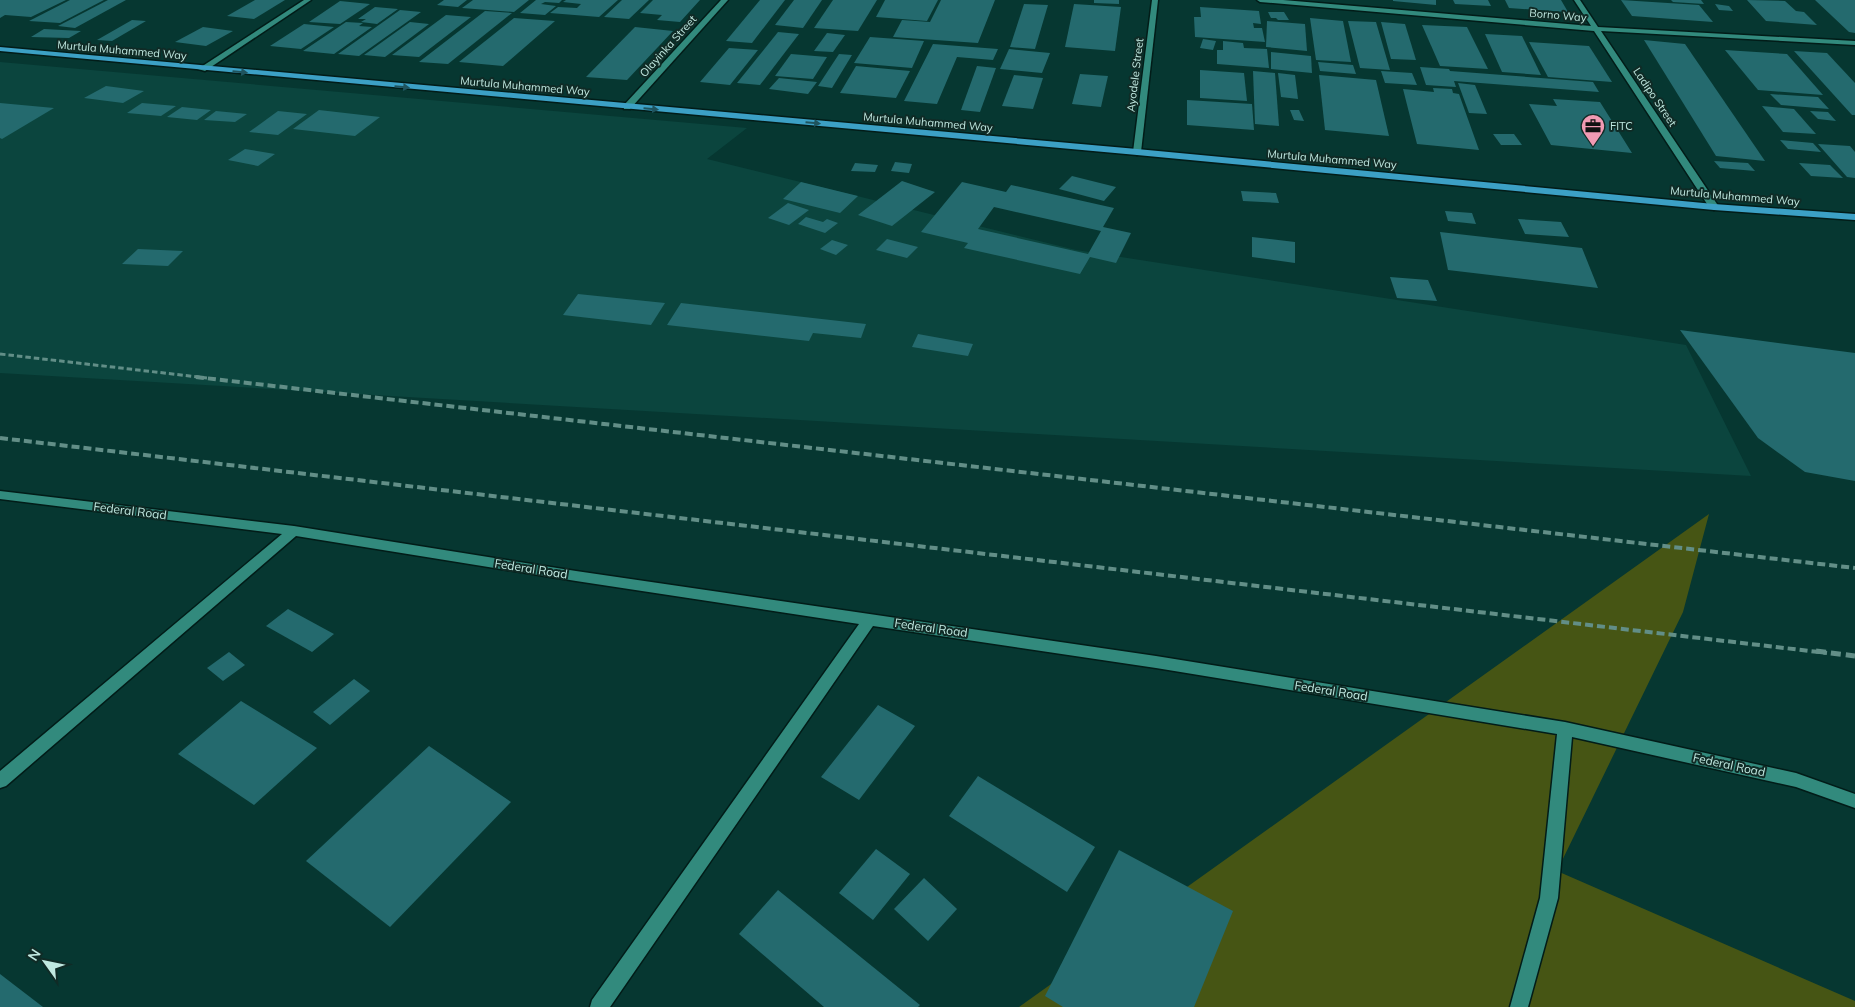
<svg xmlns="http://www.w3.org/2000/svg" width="1855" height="1007" font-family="Mulish,sans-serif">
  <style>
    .built { fill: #0b453e }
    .green { fill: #465514 }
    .building { fill: #246a6e; fill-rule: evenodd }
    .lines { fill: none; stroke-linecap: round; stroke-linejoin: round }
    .minor-casing { stroke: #021c18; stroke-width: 3 }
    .major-casing { stroke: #021c18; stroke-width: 3 }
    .minor { fill: #328a7d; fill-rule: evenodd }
    .major { fill: #3ca0c5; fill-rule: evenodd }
    .rail-far2 { stroke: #628e87; stroke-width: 3; stroke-dasharray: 5.5 3; stroke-linecap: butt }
    .rail-far1 { stroke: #628e87; stroke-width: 4; stroke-dasharray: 8 4; stroke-linecap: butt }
    .rail { stroke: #628e87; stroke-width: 5; stroke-dasharray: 10 5; stroke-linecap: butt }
    .oneway { fill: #1f545e }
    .labels { text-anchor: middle; stroke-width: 4; stroke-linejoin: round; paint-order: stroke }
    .far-street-label { font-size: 11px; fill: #c0e8e0; stroke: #102b26 }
    .far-poi-label { font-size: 11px; fill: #c0e8e0; stroke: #102b26; text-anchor: start }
    .street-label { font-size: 12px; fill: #c0e8e0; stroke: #102b26 }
  </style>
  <rect width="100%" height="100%" fill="#063731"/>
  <path class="built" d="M0,62l747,66 -40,31 369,91 610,95 65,131 -1751,-103z"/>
  <path class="green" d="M1709,514l-26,98 -126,259 298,130v6h-836z"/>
  <g class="building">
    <path d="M0,0h66l-35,17 -26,-2 -5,3z"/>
    <path d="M70,0h34l-44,23 -31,-2z"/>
    <path d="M108,0h18l-51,28 -17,-2z"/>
    <path d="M255,0h30l-31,19 -27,-3z"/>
    <path d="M444,0h23l-9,7 -21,-2z"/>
    <path d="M473,0h56l-15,12 -52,-4z"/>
    <path d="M536,0h26l-3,3 -14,-1 -4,2 15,2 -11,9 -25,-2z"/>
    <path d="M566,0h52l-19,17 -49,-4 8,-6 19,1 4,-4 -18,-2z"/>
    <path d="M622,0h27l-20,19 -25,-2z"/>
    <path d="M653,0h47l-20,22 -23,-2 5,-5 -22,-2z"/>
    <path d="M760,0h25l-33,43 -26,-2z"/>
    <path d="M794,0h28l-19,28 -28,-3z"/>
    <path d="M833,0h44l-19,31 -44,-3z"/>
    <path d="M885,0h53l-11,21 -51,-4z"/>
    <path d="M941,0h54l-17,43 -85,-6 9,-17 28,2z"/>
    <path d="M1094,0h25v4l-25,-1z"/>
    <path d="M1393,0h43v5l-43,-4z"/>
    <path d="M1453,0h35l3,6 -36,-2z"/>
    <path d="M1505,0h56l7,12 -59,-4z"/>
    <path d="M1621,0l78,5 14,17 -81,-6z"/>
    <path d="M1671,0h30l3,4 -31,-2z"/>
    <path d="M1747,0l38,1 11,10 8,1 13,13 -51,-4z"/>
    <path d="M1815,0h40v33l-6,-1z"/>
    <path d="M340,1l30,3 -30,20 -31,-2z"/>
    <path d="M1024,4l24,1 -13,44 -25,-2z"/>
    <path d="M1074,4l47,3 -6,44 -50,-4z"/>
    <path d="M1715,4l14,2 4,5 -14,-1z"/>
    <path d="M375,7l23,2 -21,15 -16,-2 5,-3h-8z"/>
    <path d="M1200,7l59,4 2,13 -8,-1 1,5h8l3,14 -70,-5 -1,-20h7z"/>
    <path d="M400,10l21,2 -62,44 -21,-2z"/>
    <path d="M485,11l27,2 -64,51 -29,-2z"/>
    <path d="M1268,12h16l5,8h-11l-2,-2h-5z"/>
    <path d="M446,15l25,2 -52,40 -27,-2z"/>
    <path d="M514,18l41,3 -52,45 -44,-4z"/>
    <path d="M1310,18l33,3 8,41 -35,-2z"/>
    <path d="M132,20l14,1 -34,20 -15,-1z"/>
    <path d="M1267,21l38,3 2,27 -41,-4z"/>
    <path d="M1348,21l28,1 14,48 -30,-2z"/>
    <path d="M346,22l17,1 -4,3 13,1 -38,27 -31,-3z"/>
    <path d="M410,22l19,2 -44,33 -21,-2z"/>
    <path d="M1381,22l24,2 11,36 -25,-1z"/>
    <path d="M304,24l30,3 -33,22 -31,-3z"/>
    <path d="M1422,25l45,2 21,42 -48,-3z"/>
    <path d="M203,27l30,4 -27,15 -31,-4z"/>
    <path d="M635,27l38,4 -46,49 -41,-3z"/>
    <path d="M44,29l37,2 -12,7 -38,-1z"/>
    <path d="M778,32l21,2 -39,51 -23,-2z"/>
    <path d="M827,33l18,2 -12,17 -19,-1z"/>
    <path d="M1485,34l37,2 19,39 -39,-3z"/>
    <path d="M870,37l54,4 -12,27 -58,-5z"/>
    <path d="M1203,39l13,2 -3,9 -13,-2z"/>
    <path d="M1644,40l41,4 80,117 -49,-5z"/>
    <path d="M1223,41l20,2 1,5 23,1 2,19 -52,-4v-14h6z"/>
    <path d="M1529,42l60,4 23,36 -64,-5z"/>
    <path d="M933,44l65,5 -5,11 -36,-3 -20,47 -33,-3z"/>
    <path d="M729,48l29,2 -28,35 -30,-3z"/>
    <path d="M1009,49l41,4 -8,20 -42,-4z"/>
    <path d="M1725,50l62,4 36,41 -65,-5z"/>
    <path d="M1794,51l33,2 28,30v32h-3z"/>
    <path d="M1271,52l40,4 1,17 -41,-4z"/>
    <path d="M791,54l36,3 -14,22 -38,-3z"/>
    <path d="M839,54l13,1 -20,33 -14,-2z"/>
    <path d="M1318,62l35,3 3,9 -36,-3z"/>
    <path d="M856,66l54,5 -14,27 -56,-5z"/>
    <path d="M977,66l19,2 -16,44 -19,-2z"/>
    <path d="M1420,67l29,2 1,2 143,11 6,10 -145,-11 2,6 -30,-2z"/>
    <path d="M1200,70l44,3 3,28 -47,-3z"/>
    <path d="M1253,71l22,2 4,53 -24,-2z"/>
    <path d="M1381,71l31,2 5,12 -32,-2z"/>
    <path d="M1278,73l17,2 3,24 -17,-2z"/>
    <path d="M1080,74l28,2 -7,31 -29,-3z"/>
    <path d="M1014,75l29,3 -10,31 -31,-3z"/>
    <path d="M1319,75l57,5 13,56 -64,-6z"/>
    <path d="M779,78l38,4 -9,12 -39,-5z"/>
    <path d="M1458,83l17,2 12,29 -18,-1z"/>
    <path d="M106,86l38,5 -21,12 -39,-5z"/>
    <path d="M1433,88l19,1 1,4 6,1 20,56 -62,-6 -14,-55 31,3z"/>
    <path d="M1770,94l48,3 11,12 -48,-4z"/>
    <path d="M1553,99l47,3 32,51 -81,-8 -22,-41 28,2z"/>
    <path d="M1187,100l65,4 2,26 -67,-5z"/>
    <path d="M0,103l54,5 -52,31 -2,-1z"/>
    <path d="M142,103l34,3 -15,10 -34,-3z"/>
    <path d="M1762,106l32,3 22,25 -33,-2z"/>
    <path d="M182,107l29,3 -14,10 -30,-3z"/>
    <path d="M319,110l61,7 -25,19 -62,-7z"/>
    <path d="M1290,110h9l5,11 -10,-1z"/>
    <path d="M216,111l31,3 -12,8 -31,-2z"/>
    <path d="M278,111l29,3 -29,21 -29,-3z"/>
    <path d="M1810,111l18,1 8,9 -18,-2z"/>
    <path d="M1493,134h21l8,11h-21z"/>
    <path d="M1780,140l33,3 8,9 -33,-3z"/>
    <path d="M1818,144l32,2 5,6v26l-8,-1z"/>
    <path d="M245,149l30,5 -17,12 -30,-6z"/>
    <path d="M1714,161l34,2 7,8 -35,-3z"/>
    <path d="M895,162l17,2 -3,9 -18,-2z"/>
    <path d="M855,163l23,2 -3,7 -24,-1z"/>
    <path d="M1799,163l31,2 13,13 -32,-2z"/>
    <path d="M1072,176l44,11 -12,14 -45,-12z"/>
    <path d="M902,181l33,11 -43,34 -34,-11z"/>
    <path d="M801,182l57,14 -18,17 -57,-14z"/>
    <path d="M962,182l44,10 5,-7 103,23 -11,19 28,6 -15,30 -26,-6 -10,17 -116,-26 4,-5 -47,-11zM994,207l107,24 -13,23 -110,-25z"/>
    <path d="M1241,191l35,2 3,10 -36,-2z"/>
    <path d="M788,203l21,7 -20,15 -21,-7z"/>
    <path d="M1445,211l27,2 4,11 -28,-3z"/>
    <path d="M806,217l17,5 4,-3 11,4 -13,10 -27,-9z"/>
    <path d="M1518,219l43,3 8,15 -44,-3z"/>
    <path d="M1440,232l142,16 16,40 -150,-18z"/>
    <path d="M1252,237l43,5v21l-43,-6z"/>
    <path d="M887,239l31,8 -11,11 -31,-8z"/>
    <path d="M832,240l16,5 -12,10 -16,-6z"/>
    <path d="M138,249l45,2 -15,15 -46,-2z"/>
    <path d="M1390,277l38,3 9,21 -40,-3z"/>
    <path d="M578,294l87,9 -14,22 -88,-10z"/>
    <path d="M681,303l185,21 -5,14 -48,-5 -4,8 -142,-16z"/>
    <path d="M1680,330l175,23v128l-50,-9 -47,-34z"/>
    <path d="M918,334l55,10 -5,12 -56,-9z"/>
    <path d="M288,609l46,25 -22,18 -46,-26z"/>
    <path d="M229,652l16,13 -22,16 -16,-13z"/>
    <path d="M354,679l16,12 -40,34 -17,-13z"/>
    <path d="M241,701l76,47 -63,57 -76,-51z"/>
    <path d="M878,705l37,21 -56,74 -38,-23z"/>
    <path d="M429,746l82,56 -121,125 -84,-66z"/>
    <path d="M978,776l117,71 -28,45 -118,-76z"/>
    <path d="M876,849l34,25 -37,46 -34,-27z"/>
    <path d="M1119,850l114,61 -39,96h-131l-18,-11z"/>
    <path d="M924,878l33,31 -29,32 -34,-32z"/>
    <path d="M778,890l142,115 -2,2h-94l-85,-73z"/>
    <path d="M0,974l43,33h-43z"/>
  </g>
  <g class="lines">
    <g class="minor-casing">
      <g id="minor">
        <path d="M304,0h7l-106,71 -7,-2z"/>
        <path d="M721,0h7l-98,109h-6v-4z"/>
        <path d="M1152,0h6l-17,152 -4,3 -4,-3z"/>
        <path d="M1257,0h26l308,26 -17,-26h6l18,27 257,14v4l-254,-14 118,176 -5,3 -5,-3 -115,-176 -334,-29z"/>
        <path d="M0,491l294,35 282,45 580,85 409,66 231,51 59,21v14l-59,-21 -224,-50 -14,161 -30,109h-18l30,-109 17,-164 -401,-66 -283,-42 -263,381h-20l2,-7 267,-376 -283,-43 -280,-45 -290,250 -6,2v-17l282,-237 -282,-35z"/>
      </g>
    </g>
    <g class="major-casing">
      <path id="major" d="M0,47l1137,102 577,55 141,10v6l-141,-10 -577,-55 -1137,-104z"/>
    </g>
    <use href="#minor" class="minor"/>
    <use href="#major" class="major"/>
    <path class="rail-far2" d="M0,354l207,24"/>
    <g class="rail-far1">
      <path d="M196,377l1659,191"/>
      <path d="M0,438l1827,215"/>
    </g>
    <path class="rail" d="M1816,651l39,5"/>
  </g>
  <defs><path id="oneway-solid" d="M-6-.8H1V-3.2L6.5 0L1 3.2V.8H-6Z" transform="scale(1.25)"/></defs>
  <g class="oneway">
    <use href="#oneway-solid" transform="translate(240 72) rotate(5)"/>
    <use href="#oneway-solid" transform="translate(402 87) rotate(5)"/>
    <use href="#oneway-solid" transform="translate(651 109) rotate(5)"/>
    <use href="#oneway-solid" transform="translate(813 123) rotate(5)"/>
  </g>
  <defs>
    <g id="office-pin" transform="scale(1.25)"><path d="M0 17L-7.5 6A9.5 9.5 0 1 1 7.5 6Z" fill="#f19ab3" stroke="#102b26"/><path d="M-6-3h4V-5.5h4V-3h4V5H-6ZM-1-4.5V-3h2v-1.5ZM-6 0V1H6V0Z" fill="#111"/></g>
  </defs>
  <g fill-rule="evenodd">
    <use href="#office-pin" x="1593" y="126"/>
  </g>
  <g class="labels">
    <g class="far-street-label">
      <text transform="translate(1558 15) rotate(5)" y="4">Borno Way</text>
      <text transform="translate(668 46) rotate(-48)" y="4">Olayinka Street</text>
      <text transform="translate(122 50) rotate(5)" y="4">Murtula Muhammed Way</text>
      <text transform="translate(1135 75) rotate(-83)" y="4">Ayodele Street</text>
      <text transform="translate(525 86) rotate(5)" y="4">Murtula Muhammed Way</text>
      <text transform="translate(1655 97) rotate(56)" y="4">Ladipo Street</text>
      <text transform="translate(928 122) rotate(5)" y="4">Murtula Muhammed Way</text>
      <text transform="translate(1332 159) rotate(5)" y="4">Murtula Muhammed Way</text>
      <text transform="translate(1735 196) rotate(5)" y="4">Murtula Muhammed Way</text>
    </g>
    <g class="far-poi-label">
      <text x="1610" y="130">FITC</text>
    </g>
    <g class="street-label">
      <text transform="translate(130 511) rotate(7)" y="4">Federal Road</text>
      <text transform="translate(531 569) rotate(9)" y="4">Federal Road</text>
      <text transform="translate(931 628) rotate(8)" y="4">Federal Road</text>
      <text transform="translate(1331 691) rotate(9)" y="4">Federal Road</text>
      <text transform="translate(1729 765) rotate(12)" y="4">Federal Road</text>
    </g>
  </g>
  <g transform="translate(45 962) rotate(303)" stroke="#102b26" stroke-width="4" paint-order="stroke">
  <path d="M0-4L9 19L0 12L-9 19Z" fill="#c0e8e0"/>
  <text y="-8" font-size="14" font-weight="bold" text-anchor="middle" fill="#c0e8e0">N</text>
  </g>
</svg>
